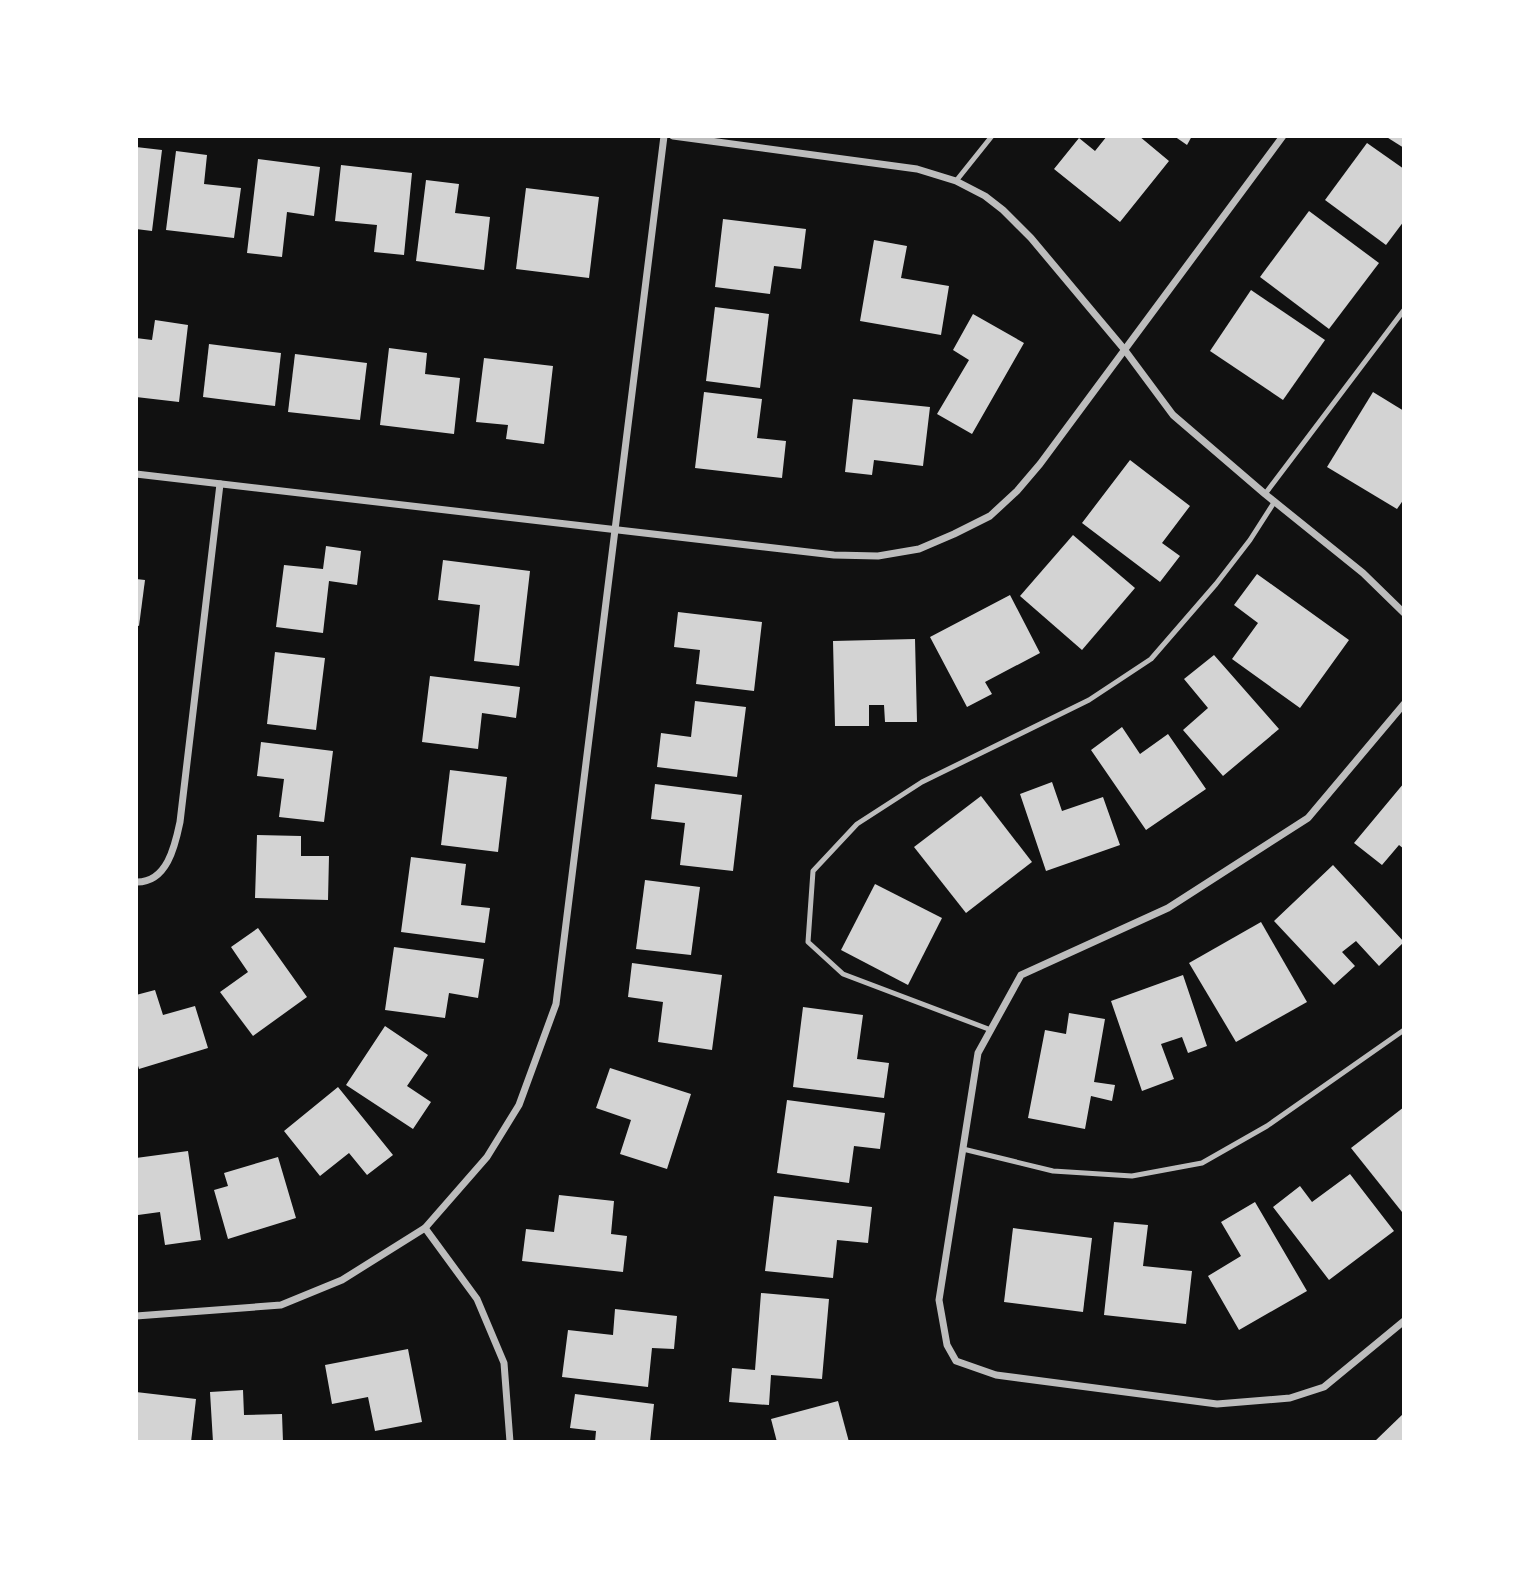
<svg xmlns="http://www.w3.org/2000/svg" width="1540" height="1578" font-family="Cabin,sans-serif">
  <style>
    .building { fill: #d3d3d3 }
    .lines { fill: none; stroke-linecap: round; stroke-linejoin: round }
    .service { stroke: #bcbcbc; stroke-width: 5 }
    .minor { stroke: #bcbcbc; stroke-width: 7 }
  </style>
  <rect width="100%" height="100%" fill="#111"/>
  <g class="building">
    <path d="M1107,136h32l30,25 -49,61 -66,-53 25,-31 16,13z"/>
    <path d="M1174,136h18l-5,9z"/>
    <path d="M1385,136h19v12z"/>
    <path d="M1367,143l37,26v52l-18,24 -61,-45z"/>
    <path d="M136,147l26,3 -10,81 -16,-2z"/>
    <path d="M176,151l31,4 -3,29 37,4 -7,50 -68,-8z"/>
    <path d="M258,159l62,8 -6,49 -27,-4 -5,45 -35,-4z"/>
    <path d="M341,165l71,8 -8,82 -30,-3 3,-27 -42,-4z"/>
    <path d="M426,180l33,4 -4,29 35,4 -6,53 -68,-9z"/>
    <path d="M526,188l73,9 -10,81 -73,-9z"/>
    <path d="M1309,211l70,52 -50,66 -69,-52z"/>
    <path d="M723,219l83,10 -5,40 -27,-3 -4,28 -55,-7z"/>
    <path d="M874,240l33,6 -6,32 48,8 -8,49 -81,-14z"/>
    <path d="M1251,290l74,50 -42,60 -73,-49z"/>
    <path d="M715,307l54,7 -9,74 -54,-7z"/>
    <path d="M973,314l51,29 -52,91 -35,-20 32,-54 -16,-10z"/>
    <path d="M155,320l33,5 -9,77 -43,-5v-59l16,2z"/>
    <path d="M209,344l72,9 -6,53 -72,-9z"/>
    <path d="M389,348l38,5 -2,21 35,4 -6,56 -74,-9z"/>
    <path d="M295,354l72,9 -7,57 -72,-8z"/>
    <path d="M484,358l69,8 -9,78 -38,-5 2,-14 -32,-3z"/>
    <path d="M704,392l58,7 -5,39 29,3 -4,37 -87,-10z"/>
    <path d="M1373,392l31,19v88l-7,10 -70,-42z"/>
    <path d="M853,399l77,8 -7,59 -49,-6 -2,15 -27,-3z"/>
    <path d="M1130,460l60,46 -28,37 18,13 -20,26 -78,-59z"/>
    <path d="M1073,535l62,53 -53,62 -62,-54z"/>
    <path d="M326,546l35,5 -4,34 -28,-4 -6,52 -47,-6 8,-62 39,4z"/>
    <path d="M443,560l87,11 -11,95 -45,-5 6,-56 -42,-5z"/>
    <path d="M1257,574l92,66 -49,68 -68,-49 26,-36 -24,-18z"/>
    <path d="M136,579l9,1 -6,46 -3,-1z"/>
    <path d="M1010,595l30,58 -55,29 7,12 -25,13 -37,-70z"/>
    <path d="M678,612l84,10 -8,69 -58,-7 4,-34 -26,-3z"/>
    <path d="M915,639l2,83h-32l-1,-17h-15v21h-34l-2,-85z"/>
    <path d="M275,652l50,6 -9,72 -49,-6z"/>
    <path d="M1214,655l65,74 -56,47 -40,-46 25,-22 -24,-29z"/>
    <path d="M430,676l90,11 -4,31 -34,-5 -4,36 -56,-7z"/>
    <path d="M695,701l51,6 -9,70 -80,-10 4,-34 30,4z"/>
    <path d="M1122,727l18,27 28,-20 38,55 -60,41 -55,-80z"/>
    <path d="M261,742l72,9 -9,71 -45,-5 5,-38 -27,-3z"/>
    <path d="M450,770l57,7 -9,75 -57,-7z"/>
    <path d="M1052,782l10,29 41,-14 17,48 -74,26 -26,-77z"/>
    <path d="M1404,783v66l-5,-4 -17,20 -28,-22z"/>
    <path d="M655,784l87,11 -9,76 -53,-6 5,-42 -34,-4z"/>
    <path d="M981,796l51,66 -66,51 -52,-66z"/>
    <path d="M257,835l44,1v20h28l-1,44 -73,-2z"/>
    <path d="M411,857l55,7 -5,41 29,3 -5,35 -84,-11z"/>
    <path d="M1333,865l71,77 -25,24 -23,-25 -14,11 13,14 -21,19 -60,-64z"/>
    <path d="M645,880l55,7 -9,68 -55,-6z"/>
    <path d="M875,884l67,34 -34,67 -67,-35z"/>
    <path d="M1261,922l46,80 -71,40 -47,-79z"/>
    <path d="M258,928l49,69 -54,39 -33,-44 28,-20 -17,-25z"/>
    <path d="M394,947l90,12 -6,39 -29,-5 -4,25 -60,-8z"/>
    <path d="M632,963l90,12 -10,75 -54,-8 5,-40 -35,-5z"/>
    <path d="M1183,975l24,71 -19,7 -6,-16 -21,7 13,35 -32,12 -31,-90z"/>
    <path d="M155,990l8,25 32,-9 13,42 -69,21 -3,-10v-64z"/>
    <path d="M803,1007l60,8 -6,44 32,4 -5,35 -91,-11z"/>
    <path d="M1069,1013l36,6 -11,63 21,3 -3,16 -21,-5 -6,33 -57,-11 17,-88 21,4z"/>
    <path d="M385,1026l43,29 -21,31 24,16 -18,27 -67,-44z"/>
    <path d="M610,1068l81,26 -24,75 -47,-15 11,-34 -35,-12z"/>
    <path d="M338,1087l55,68 -26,20 -18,-22 -29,23 -36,-45z"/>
    <path d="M787,1100l98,13 -5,36 -26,-3 -5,37 -72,-10z"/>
    <path d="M1404,1107v104l-2,1 -51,-64z"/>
    <path d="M188,1151l13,89 -36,5 -5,-33 -22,3 -2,-57z"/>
    <path d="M278,1157l18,61 -68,21 -14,-49 14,-4 -4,-13z"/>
    <path d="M1350,1174l44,57 -65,49 -56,-73 27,-21 12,16z"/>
    <path d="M559,1195l55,6 -3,33 16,2 -4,36 -101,-11 4,-32 28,3z"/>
    <path d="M774,1196l98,11 -4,36 -31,-3 -4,38 -68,-7z"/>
    <path d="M1255,1202l52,89 -68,39 -31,-54 33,-20 -20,-34z"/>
    <path d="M1114,1222l34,3 -5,41 49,5 -6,53 -82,-9z"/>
    <path d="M1013,1228l79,10 -9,74 -79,-10z"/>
    <path d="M761,1293l68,6 -7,80 -51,-4 -2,30 -40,-3 3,-34 23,2z"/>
    <path d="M615,1309l62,7 -3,33 -22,-1 -4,39 -86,-10 6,-47 45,5z"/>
    <path d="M408,1349l14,73 -47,9 -7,-34 -36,7 -7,-39z"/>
    <path d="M243,1390l1,25 38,-1 1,28h-70l-3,-50z"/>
    <path d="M136,1392l60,7 -5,43h-55z"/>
    <path d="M575,1394l79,10 -4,38h-55l1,-11 -26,-3z"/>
    <path d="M838,1401l11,41h-72l-6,-23z"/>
    <path d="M1404,1413v29h-30z"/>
  </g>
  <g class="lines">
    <g class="service">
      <path d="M956,181l36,-45"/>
      <path d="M1265,494l139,-184"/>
      <path d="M991,1030l-148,-56 -35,-32 5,-71 44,-47 65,-42 167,-82 62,-41 65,-75 34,-44 25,-39"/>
      <path d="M963,1149l90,22 79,5 70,-13 65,-37 137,-96"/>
    </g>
    <g class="minor">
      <path d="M673,136l244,33 39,12 29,15 18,14 28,28 93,111 49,66 92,79 98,79 41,40"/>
      <path d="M136,474l698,81 44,1 41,-7 35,-15 36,-18 27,-25 23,-27 243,-328"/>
      <path d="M1404,704l-96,114 -140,90 -147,67 -43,78 -39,247 8,45 9,16 40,14 221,29 73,-6 34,-11 80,-66"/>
      <path d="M136,882c31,1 39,-36 44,-60l40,-338"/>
      <path d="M425,1228l52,71 27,64 6,79"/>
      <path d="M136,1316l145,-11 61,-25 83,-52 62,-71 32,-52 37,-101 108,-868"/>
    </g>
  </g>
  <rect width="1540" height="1578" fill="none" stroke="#ffffff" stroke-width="276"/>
</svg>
